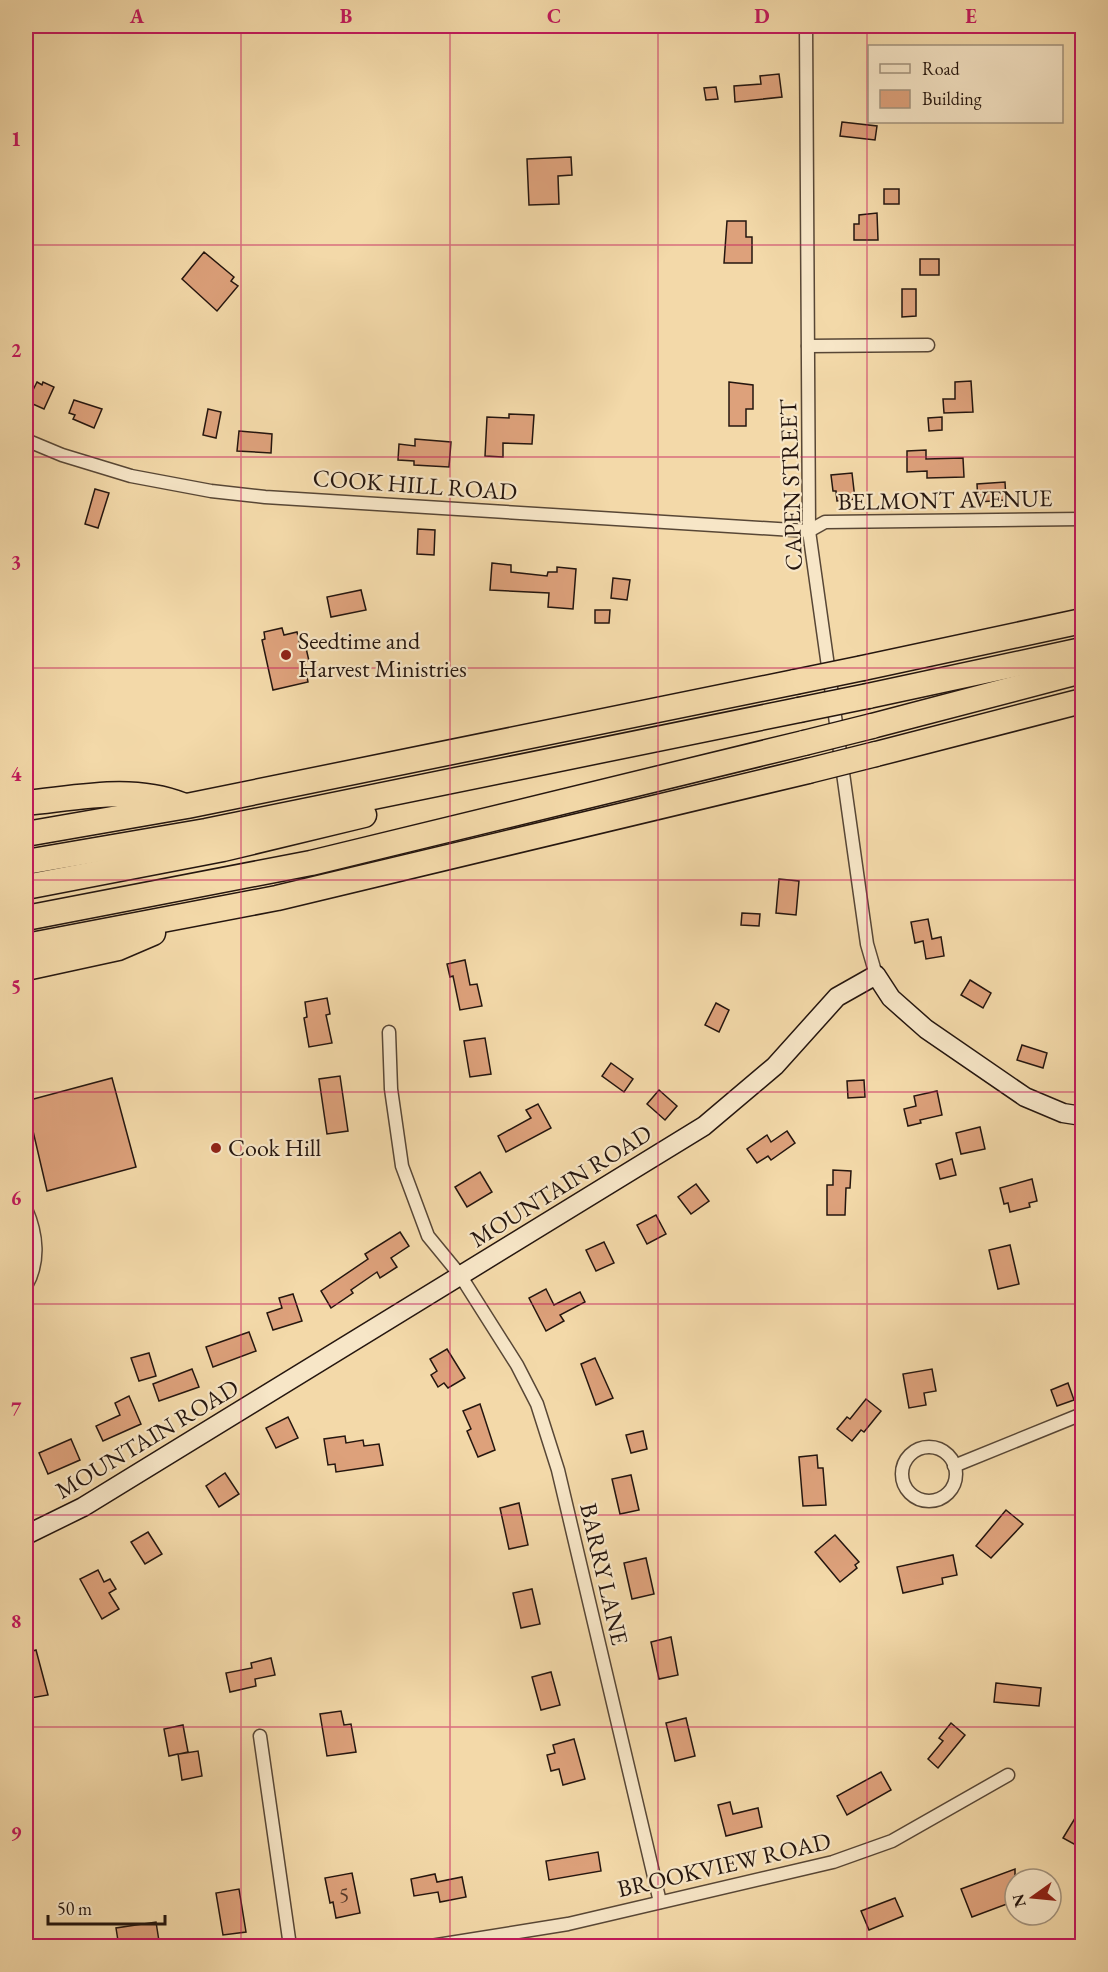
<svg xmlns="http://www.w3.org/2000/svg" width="1108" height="1972" font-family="'EB Garamond',serif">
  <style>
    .building { fill: #dda17b; stroke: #25160f; stroke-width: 1.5 }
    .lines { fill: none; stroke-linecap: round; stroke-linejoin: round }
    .street-casing { stroke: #584736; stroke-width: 15 }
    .secondary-casing { stroke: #25160f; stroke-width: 21 }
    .highway-casing { stroke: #25160f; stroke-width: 27 }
    .street { stroke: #f7e6c7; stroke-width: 12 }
    .secondary { stroke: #f7e6c7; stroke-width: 18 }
    .highway { stroke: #f3d9a9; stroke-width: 24 }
    .highway-bridge-casing { stroke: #25160f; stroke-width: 27; stroke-linecap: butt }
    .highway-bridge { stroke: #f3d9a9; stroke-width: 24 }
    .grid { fill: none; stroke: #c2185b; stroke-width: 1.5; stroke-opacity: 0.55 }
    .poi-dot { fill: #8f2418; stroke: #f7e6c7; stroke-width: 2 }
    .labels { text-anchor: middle; stroke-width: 4.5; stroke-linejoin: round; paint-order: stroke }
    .number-label { font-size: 21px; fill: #53392a }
    .street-label { font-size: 24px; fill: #25160f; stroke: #f7e6c7 }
    .poi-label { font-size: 24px; fill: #25160f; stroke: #f7e6c7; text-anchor: start }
    .neatline { fill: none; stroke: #c2185b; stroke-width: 2 }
    .grid-label { font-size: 20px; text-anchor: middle; font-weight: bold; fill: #c2185b }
  </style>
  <rect width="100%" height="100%" fill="#f3d9a9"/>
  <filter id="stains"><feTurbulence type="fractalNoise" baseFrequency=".00333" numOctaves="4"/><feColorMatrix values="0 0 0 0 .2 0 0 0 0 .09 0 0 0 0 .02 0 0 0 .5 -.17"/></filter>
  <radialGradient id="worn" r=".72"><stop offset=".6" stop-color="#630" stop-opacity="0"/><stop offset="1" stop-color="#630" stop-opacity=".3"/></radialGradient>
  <g class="building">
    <path d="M779,74l3,23 -47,5 -1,-16 27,-2 -1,-8z"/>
    <path d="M716,87l2,12 -12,1 -2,-12z"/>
    <path d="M842,122l35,4 -2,14 -35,-4z"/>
    <path d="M571,157l1,18 -14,1 1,28 -30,1 -2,-46z"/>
    <rect x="884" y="189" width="15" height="15"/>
    <path d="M877,213l1,27h-24v-16h5v-9z"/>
    <path d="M727,221h19v16h6v26h-28z"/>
    <path d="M204,252l30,25 -3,4 7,5 -21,25 -35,-32z"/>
    <rect x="920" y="259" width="19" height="16"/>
    <path d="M902,289h14v27l-14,1z"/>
    <path d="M971,381l2,31 -29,1 -1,-14h12v-17z"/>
    <path d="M37,382l5,3 1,-3 11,5 -10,22 -18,-8v-15l7,4z"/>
    <path d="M729,382l24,3v24h-7v17h-17z"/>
    <path d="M74,400l28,9 -8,19 -21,-9 2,-4 -6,-2z"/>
    <path d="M208,409l13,3 -5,26 -13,-3z"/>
    <path d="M509,414l25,1 -2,29 -29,-1v14l-18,-1 2,-39 22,1z"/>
    <path d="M942,417v13l-13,1 -1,-13z"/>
    <path d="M239,431l33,3 -1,19 -34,-2z"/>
    <path d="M415,439l36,3 -2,25 -35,-2v-4l-16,-1 1,-16 16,2z"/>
    <path d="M926,450v9l37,-1 1,19 -37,1v-7l-20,1v-21z"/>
    <path d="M852,473l3,26 -18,2 -1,-10h-3l-2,-16z"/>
    <path d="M1005,482l1,18 -28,2 -1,-18z"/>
    <path d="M95,489l14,4 -11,35 -13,-4z"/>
    <path d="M418,529l17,1 -1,25 -17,-1z"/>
    <path d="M492,563l19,2v7l36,4 1,-4h9v-5l19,2 -3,40 -25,-2 1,-14 -59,-3z"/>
    <path d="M613,578l17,2 -3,20 -16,-2z"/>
    <path d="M361,590l5,20 -35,7 -4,-20z"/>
    <path d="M595,610h15l-1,13h-14z"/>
    <path d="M282,628l2,7 13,-3 4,17 5,-1 3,13 -5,1 4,20 -35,8 -11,-50 3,-1 -1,-7z"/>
    <path d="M779,879l20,2 -3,34 -20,-2z"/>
    <path d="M742,913l18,1 -1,12 -18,-1z"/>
    <path d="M928,919l4,20 9,-2 3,19 -18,3 -3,-18 -8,2 -4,-21z"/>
    <path d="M465,960l5,25 7,-1 5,22 -22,4 -7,-34 -3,1 -3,-13z"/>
    <path d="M970,980l21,13 -8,15 -22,-13z"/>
    <path d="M327,998l3,16 -4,1 6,28 -23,4 -5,-29 3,-1 -2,-15z"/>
    <path d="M716,1003l13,7 -10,22 -14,-7z"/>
    <path d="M485,1038l6,36 -21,3 -6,-36z"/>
    <path d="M1022,1045l25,8 -4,15 -26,-8z"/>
    <path d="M611,1063l22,16 -9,13 -22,-16z"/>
    <path d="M340,1076l8,55 -21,3 -8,-55z"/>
    <path d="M112,1078l24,89 -89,24 -21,-90z"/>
    <path d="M864,1080l1,17 -17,1 -1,-17z"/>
    <path d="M659,1090l18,16 -12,14 -18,-16z"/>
    <path d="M937,1091l5,24 -22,5 1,3 -13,3 -4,-17 12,-3 -2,-10z"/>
    <path d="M538,1104l13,24 -45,24 -8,-16 33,-18 -5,-8z"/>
    <path d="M980,1127l5,22 -24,5 -5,-21z"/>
    <path d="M787,1131l8,12 -24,17 -3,-4 -11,7 -10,-14 20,-14 4,7z"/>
    <path d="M952,1159l4,16 -16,4 -4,-15z"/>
    <path d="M833,1170l18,1 -1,17h-4l-1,27h-18v-30h6z"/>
    <path d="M480,1172l12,20 -25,15 -12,-20z"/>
    <path d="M1032,1179l5,22 -8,2 1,4 -20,5 -2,-9 -4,1 -4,-16z"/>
    <path d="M696,1184l13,17 -18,13 -13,-17z"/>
    <path d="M656,1215l10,19 -19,10 -10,-19z"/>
    <path d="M400,1232l9,14 -18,12 6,9 -17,11 -3,-6 -26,18 2,3 -22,15 -10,-17 47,-32 -3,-5z"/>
    <path d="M604,1242l10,21 -18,8 -10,-21z"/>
    <path d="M1010,1245l9,39 -21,5 -9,-39z"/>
    <path d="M546,1289l8,16 26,-13 5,10 -25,13 4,6 -18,10 -17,-33z"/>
    <path d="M293,1294l9,27 -29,9 -6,-17 15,-5 -3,-10z"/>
    <path d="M249,1332l7,19 -43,16 -7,-20z"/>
    <path d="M447,1349l18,29 -17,10 -4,-5 -6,4 -7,-12 6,-4 -7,-12z"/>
    <path d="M149,1353l7,23 -17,5 -8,-23z"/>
    <path d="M595,1358l18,40 -17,7 -15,-41z"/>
    <path d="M192,1369l7,18 -40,14 -6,-17z"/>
    <path d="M932,1369l4,22 -12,2 2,12 -17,3 -6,-34z"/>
    <path d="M1068,1383l6,17 -17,6 -6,-16z"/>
    <path d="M129,1396l12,28 -38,17 -7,-15 24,-11 -5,-12z"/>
    <path d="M866,1399l15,12 -17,21 -3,-2 -9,11 -15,-12 10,-12 3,2z"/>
    <path d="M480,1404l15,46 -17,7 -11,-26 4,-2 -8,-18z"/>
    <path d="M288,1417l10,21 -22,10 -10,-20z"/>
    <path d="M643,1431l4,18 -16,4 -5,-18z"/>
    <path d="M345,1436l1,7 17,-3 1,6 15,-2 4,21 -47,7 -1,-8 -7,1 -4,-26z"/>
    <path d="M71,1439l9,21 -32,14 -9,-21z"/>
    <path d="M817,1455l1,13h5l3,37 -23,1 -4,-49z"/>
    <path d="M225,1473l14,21 -20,13 -13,-21z"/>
    <path d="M631,1475l8,35 -19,4 -8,-35z"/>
    <path d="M519,1503l9,42 -19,4 -9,-41z"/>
    <path d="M1006,1510l17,14 -32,34 -15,-12z"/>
    <path d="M148,1532l14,22 -17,10 -14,-22z"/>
    <path d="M835,1535l24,27 -4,3 2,3 -17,14 -25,-30z"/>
    <path d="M953,1555l4,20 -15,3 1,6 -40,9 -6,-26z"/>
    <path d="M646,1558l8,36 -22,5 -8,-36z"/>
    <path d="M98,1570l6,12 6,-3 6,10 -7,4 10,16 -17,10 -22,-40z"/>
    <path d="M532,1589l8,35 -19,4 -8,-35z"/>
    <path d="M671,1637l7,38 -19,4 -8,-37z"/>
    <path d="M36,1650l12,45 -17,3 -5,-23v-22z"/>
    <path d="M271,1658l4,17 -20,4 1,7 -26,6 -4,-19 26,-5 -1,-5z"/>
    <path d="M551,1672l9,33 -19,5 -9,-33z"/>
    <path d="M996,1683l45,5 -2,18 -45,-4z"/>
    <path d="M341,1711l3,14 7,-1 5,28 -29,4 -7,-42z"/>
    <path d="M686,1718l9,38 -20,5 -9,-38z"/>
    <path d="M951,1723l14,12 -27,33 -10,-9 15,-18 -4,-3z"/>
    <path d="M183,1725l5,27 -9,2 19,-3 4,25 -20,4 -4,-26 -9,2 -5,-27z"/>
    <path d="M574,1739l11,40 -22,6 -4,-16 -8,2 -4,-16 8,-2 -2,-8z"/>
    <path d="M881,1772l10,18 -44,25 -10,-19z"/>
    <path d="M730,1802l3,12 25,-6 4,19 -36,9 -8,-31z"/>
    <path d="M1083,1805v44l-20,-11z"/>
    <path d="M598,1852l3,19 -52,9 -3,-19z"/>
    <path d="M1015,1869v32l-43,16 -11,-28z"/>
    <path d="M352,1873l8,40 -24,5 -3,-16 -3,1 -5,-25z"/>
    <path d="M435,1874l2,8 25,-5 4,20 -26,5 -2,-10 -24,4 -3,-17z"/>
    <path d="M239,1889l7,43 -23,3 -7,-42z"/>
    <path d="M895,1898l8,18 -34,14 -8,-19z"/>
    <path d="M156,1922l3,19 -40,6 -3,-19z"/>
  </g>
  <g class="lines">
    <g class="street-casing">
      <g id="street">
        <path d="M806,26l3,505 58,413 9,31"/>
        <path d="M808,346l120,-1"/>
        <path d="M26,440l36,15 69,21 80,15 54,6 544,34 16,-9 257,-3"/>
        <path d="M389,1032l2,57 11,77 26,70 32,39 57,90 20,39 21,66 102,432"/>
        <path d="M26,1209c11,25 14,53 0,77"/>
        <circle cx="929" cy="1474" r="27"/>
        <path d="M954,1466l128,-52"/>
        <path d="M260,1736l30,210"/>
        <path d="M431,1946l137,-22 265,-62 59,-21 116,-66"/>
      </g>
    </g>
    <g class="secondary-casing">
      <path id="secondary" d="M26,1535l57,-28 621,-381 71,-60 62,-69 39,-22 15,23 35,31 99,68 38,16 19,3"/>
    </g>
    <g class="highway-casing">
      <g id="highway">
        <path d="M863,668l219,-47"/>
        <path d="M868,696l214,-46"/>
        <path d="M872,726l210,-55"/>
        <path d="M876,754l206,-53"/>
        <path d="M26,803c51,-5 106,-18 156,2"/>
        <path d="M26,834l161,-28 608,-124"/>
        <path d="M26,862l180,-31 593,-121"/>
        <path d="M26,887l197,-38 141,-34"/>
        <path d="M26,918l285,-55 493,-120"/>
        <path d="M26,946l251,-48 531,-127"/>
        <path d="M26,968l92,-20 35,-15"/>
      </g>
    </g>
    <use href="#street" class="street"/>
    <use href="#secondary" class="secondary"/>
    <use href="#highway" class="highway"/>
    <g class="highway-bridge-casing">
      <g id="highway-bridge">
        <path d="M795,682l68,-14"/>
        <path d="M799,710l69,-14"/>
        <path d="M804,743l68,-17"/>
        <path d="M808,771l68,-17"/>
      </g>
    </g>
    <use href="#highway-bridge" class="highway-bridge"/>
  </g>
  <path class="grid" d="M241,26v1920M450,26v1920M658,26v1920M867,26v1920M26,245h1056M26,457h1056M26,668h1056M26,880h1056M26,1092h1056M26,1304h1056M26,1515h1056M26,1727h1056"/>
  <g class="poi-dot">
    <circle cx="286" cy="655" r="6"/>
    <circle cx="216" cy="1148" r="6"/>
  </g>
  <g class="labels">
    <g class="number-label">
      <text x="344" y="1902">5</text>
    </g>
    <g class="street-label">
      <text transform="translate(415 485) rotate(4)" y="8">COOK HILL ROAD</text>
      <text transform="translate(791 485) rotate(-92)" y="8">CAPEN STREET</text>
      <text transform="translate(945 500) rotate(-1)" y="8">BELMONT AVENUE</text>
      <text transform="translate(561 1186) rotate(-32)" y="8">MOUNTAIN ROAD</text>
      <text transform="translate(147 1439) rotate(-31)" y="8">MOUNTAIN ROAD</text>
      <text transform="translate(604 1574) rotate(77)" y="8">BARRY LANE</text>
      <text transform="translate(724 1865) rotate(-13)" y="8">BROOKVIEW ROAD</text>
    </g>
    <g class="poi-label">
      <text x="298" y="649">Seedtime and<tspan x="298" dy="28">Harvest Ministries</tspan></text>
      <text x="228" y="1156">Cook Hill</text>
    </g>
  </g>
  <rect width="1108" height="1972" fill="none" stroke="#f3d9a9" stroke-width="66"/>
  <rect x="868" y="45" width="195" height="78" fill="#f7e6c7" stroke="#a3937d" stroke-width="1.5"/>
  <rect x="880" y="64" width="30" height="9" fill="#f7e6c7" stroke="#a3937d" stroke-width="1.5"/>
  <text x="922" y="75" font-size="18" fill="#25160f">Road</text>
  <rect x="880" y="90" width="30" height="18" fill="#dda17b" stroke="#a3937d" stroke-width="1.5"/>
  <text x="922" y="105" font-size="18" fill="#25160f">Building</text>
  <g transform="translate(1033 1897) rotate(255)"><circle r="28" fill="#f7e6c7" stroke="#a3937d" stroke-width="1.5"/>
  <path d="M0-4.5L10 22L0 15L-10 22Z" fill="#8f2418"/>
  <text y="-9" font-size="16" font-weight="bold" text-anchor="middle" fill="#25160f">N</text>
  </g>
  <path d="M48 1915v9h117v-9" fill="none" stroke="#25160f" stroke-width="3"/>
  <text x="57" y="1915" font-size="18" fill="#25160f" stroke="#f7e6c7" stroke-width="4.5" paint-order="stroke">50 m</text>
  <rect x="33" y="33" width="1042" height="1906" class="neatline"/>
  <g class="grid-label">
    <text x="137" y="23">A</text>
    <text x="346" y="23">B</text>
    <text x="554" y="23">C</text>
    <text x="762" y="23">D</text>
    <text x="971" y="23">E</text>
    <text x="16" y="146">1</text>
    <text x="16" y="357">2</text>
    <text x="16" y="569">3</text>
    <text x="16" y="781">4</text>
    <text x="16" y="993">5</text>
    <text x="16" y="1205">6</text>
    <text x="16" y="1416">7</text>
    <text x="16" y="1628">8</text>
    <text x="16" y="1840">9</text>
  </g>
  <rect width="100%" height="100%" filter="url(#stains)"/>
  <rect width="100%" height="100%" fill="url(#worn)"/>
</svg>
